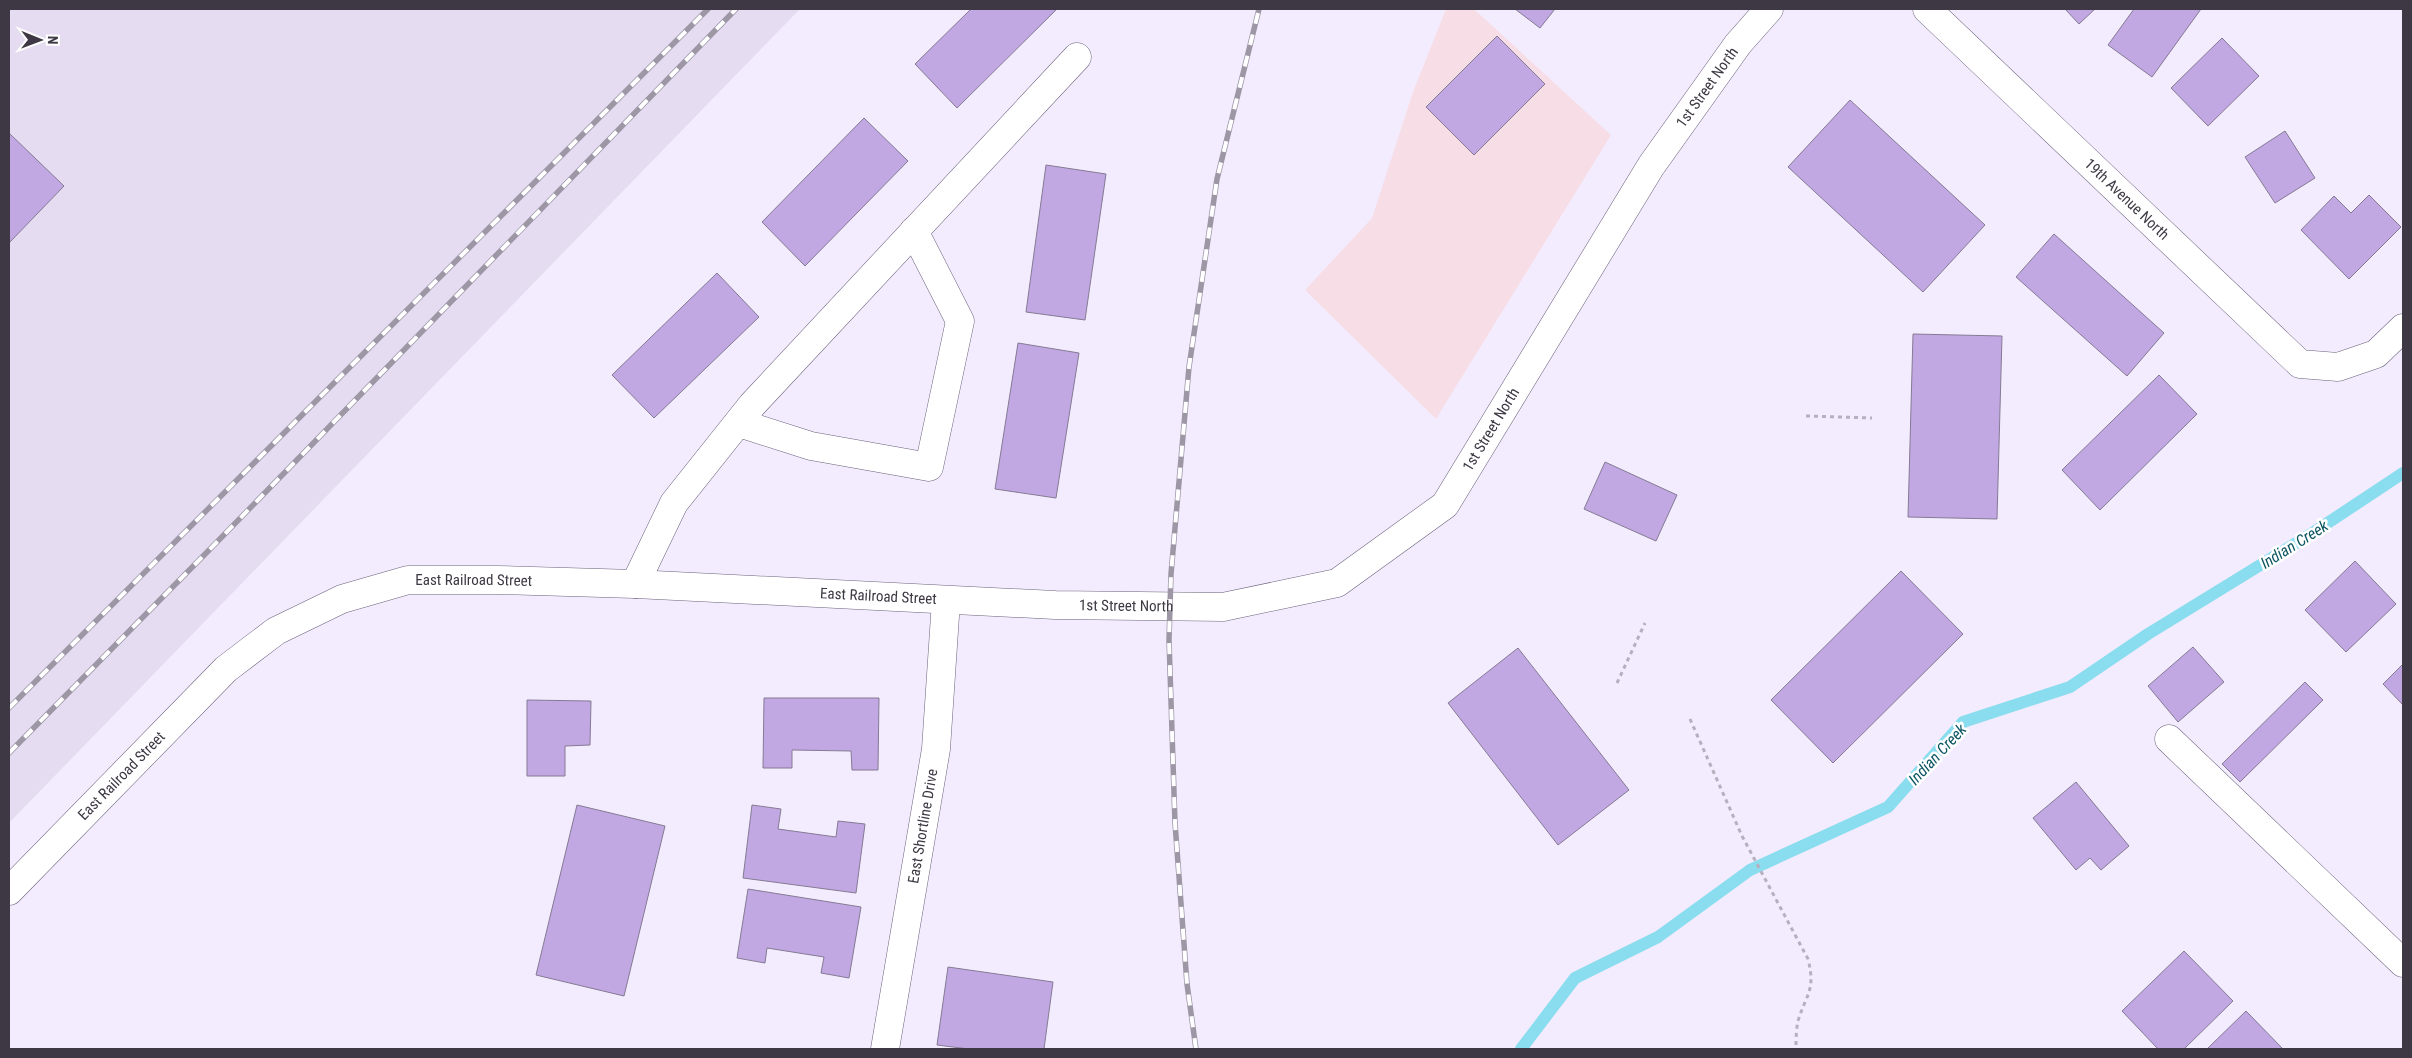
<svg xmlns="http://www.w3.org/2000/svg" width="2412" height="1058" font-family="'Roboto Condensed',sans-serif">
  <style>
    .commercial { fill: #f7dee6 }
    .built { fill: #e5dcf2 }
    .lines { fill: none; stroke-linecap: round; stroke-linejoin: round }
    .stream { stroke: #8addee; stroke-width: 12 }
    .building { fill: #c1a8e2; stroke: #857a94 }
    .minor-casing { stroke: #6c617b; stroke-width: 29 }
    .path { stroke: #b5afbe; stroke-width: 3; stroke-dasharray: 4 4; stroke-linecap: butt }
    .minor { stroke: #fff; stroke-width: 28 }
    .rail-casing { stroke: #9c96a5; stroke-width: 5.5 }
    .rail { stroke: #fff; stroke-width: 4; stroke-dasharray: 11; stroke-linecap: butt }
    .labels { text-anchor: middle; stroke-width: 5; stroke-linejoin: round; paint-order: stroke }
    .street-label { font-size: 15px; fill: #3d3843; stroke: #fff }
    .water-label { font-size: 16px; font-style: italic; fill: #0b5562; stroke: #fff }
  </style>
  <rect width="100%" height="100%" fill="#f3ecfe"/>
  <path class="commercial" d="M1446,9h28l137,126 -175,284 -131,-129 67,-72 41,-126z"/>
  <path class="built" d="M9,9h791l-791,814z"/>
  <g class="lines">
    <path class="stream" d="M1521,1049l54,-71 83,-41 92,-67 138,-63 75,-85 107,-35 78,-53 166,-102 89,-59"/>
  </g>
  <g class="building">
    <path d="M971,9h86l-100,99 -42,-44z"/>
    <path d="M1515,9h40l-15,19z"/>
    <path d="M2065,9h30l-16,15z"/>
    <path d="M2134,9h67l-49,68 -44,-32z"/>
    <path d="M1497,36l48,48 -71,71 -48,-48z"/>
    <path d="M2222,38l37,38 -51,50 -37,-38z"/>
    <path d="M1850,100l135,125 -62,67 -135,-125z"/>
    <path d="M864,118l44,43 -103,105 -43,-44z"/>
    <path d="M2285,131l30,47 -40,25 -30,-46z"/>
    <path d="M9,133l55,53 -55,57z"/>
    <path d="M1046,165l60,9 -21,146 -59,-8z"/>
    <path d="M2369,195l32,32 -52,52 -48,-49 33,-34 17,17z"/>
    <path d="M2054,234l110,99 -37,43 -111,-99z"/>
    <path d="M717,273l42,44 -105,101 -42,-43z"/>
    <path d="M1913,334l89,2 -5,183 -89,-2z"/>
    <path d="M1018,343l61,10 -23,145 -61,-9z"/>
    <path d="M2159,375l38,39 -97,96 -38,-40z"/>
    <path d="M1605,462l72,33 -21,46 -72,-32z"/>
    <path d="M2355,561l41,43 -50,48 -41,-42z"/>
    <path d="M1901,571l62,63 -130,129 -62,-63z"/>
    <path d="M2193,647l31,35 -46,40 -30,-36z"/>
    <path d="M1518,648l111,142 -71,55 -110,-142z"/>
    <path d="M2403,664v41l-20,-21z"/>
    <path d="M2305,682l18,18 -83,82 -18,-18z"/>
    <path d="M764,698h115l-1,72h-26l-1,-19 -59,-1v18h-29z"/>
    <path d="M527,700l64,1 -1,44 -25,1v30h-38z"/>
    <path d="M2076,782l53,64 -28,24 -11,-12 -14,12 -43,-52z"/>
    <path d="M577,805l88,21 -41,170 -88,-21z"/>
    <path d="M752,805l29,4 -3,20 58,8 2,-16 27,3 -9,69 -113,-15z"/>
    <path d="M748,889l113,18 -12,71 -28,-5 3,-16 -57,-9 -2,15 -28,-5z"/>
    <path d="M2184,951l49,50 -49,48h-26l-36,-38z"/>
    <path d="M948,967l105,15 -9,67h-75l-32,-4z"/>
    <path d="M2246,1011l37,38h-76z"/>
  </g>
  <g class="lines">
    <g class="minor-casing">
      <g id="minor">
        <path id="s1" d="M1927,9l373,355 38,3 38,-13 27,-26"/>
        <path d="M739,423l72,23 118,21 31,-146 -46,-90"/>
        <path d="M635,584l39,-81 78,-98 325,-348"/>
        <path d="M2169,739l234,224"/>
        <path id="s2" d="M9,891l217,-222 50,-38 66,-32 66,-19h89l138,4 420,21 168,2 114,-24 108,-78 206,-339 87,-122 31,-35"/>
        <path id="s3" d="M885,1049l51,-300 10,-148"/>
      </g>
    </g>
    <g class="path">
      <path d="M1806,416l66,2"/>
      <path d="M1617,683l28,-60"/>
      <path d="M1690,719l52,117 66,123c8,32 -2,35 -10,62 -2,9 -2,19 -2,28"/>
    </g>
    <use href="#minor" class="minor"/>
    <g class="rail-casing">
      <g id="rail">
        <path d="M9,708l699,-699"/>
        <path d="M9,753l207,-210 520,-534"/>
        <path d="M1196,1049l-9,-65 -12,-161 -6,-183 2,-66 18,-207 28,-188 42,-170"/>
      </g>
    </g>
    <use href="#rail" class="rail"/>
  </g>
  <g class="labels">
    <g class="street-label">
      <text dy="5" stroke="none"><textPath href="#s2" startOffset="2074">1st Street North</textPath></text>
      <text dy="5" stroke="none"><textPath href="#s1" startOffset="276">19th Avenue North</textPath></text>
      <text dy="5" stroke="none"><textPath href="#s2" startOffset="1669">1st Street North</textPath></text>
      <text dy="5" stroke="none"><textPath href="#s2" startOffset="581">East Railroad Street</textPath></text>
      <text dy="5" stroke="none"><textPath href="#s2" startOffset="986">East Railroad Street</textPath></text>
      <text dy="5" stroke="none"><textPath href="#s2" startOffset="1234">1st Street North</textPath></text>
      <text dy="5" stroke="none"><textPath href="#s2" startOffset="161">East Railroad Street</textPath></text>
      <text dy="5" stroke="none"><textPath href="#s3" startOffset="226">East Shortline Drive</textPath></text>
    </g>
    <g class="water-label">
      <text transform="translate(2294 544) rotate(-32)" y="6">Indian Creek</text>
      <text transform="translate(1937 754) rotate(-47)" y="6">Indian Creek</text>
    </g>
  </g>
  <rect width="2412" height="1058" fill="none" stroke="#3d3843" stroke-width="20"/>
  <g transform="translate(40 40) rotate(91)" stroke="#ffffff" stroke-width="4" paint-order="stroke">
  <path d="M0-4L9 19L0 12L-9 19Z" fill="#3d3843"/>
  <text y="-8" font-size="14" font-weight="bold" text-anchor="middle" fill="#3d3843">N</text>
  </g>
</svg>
